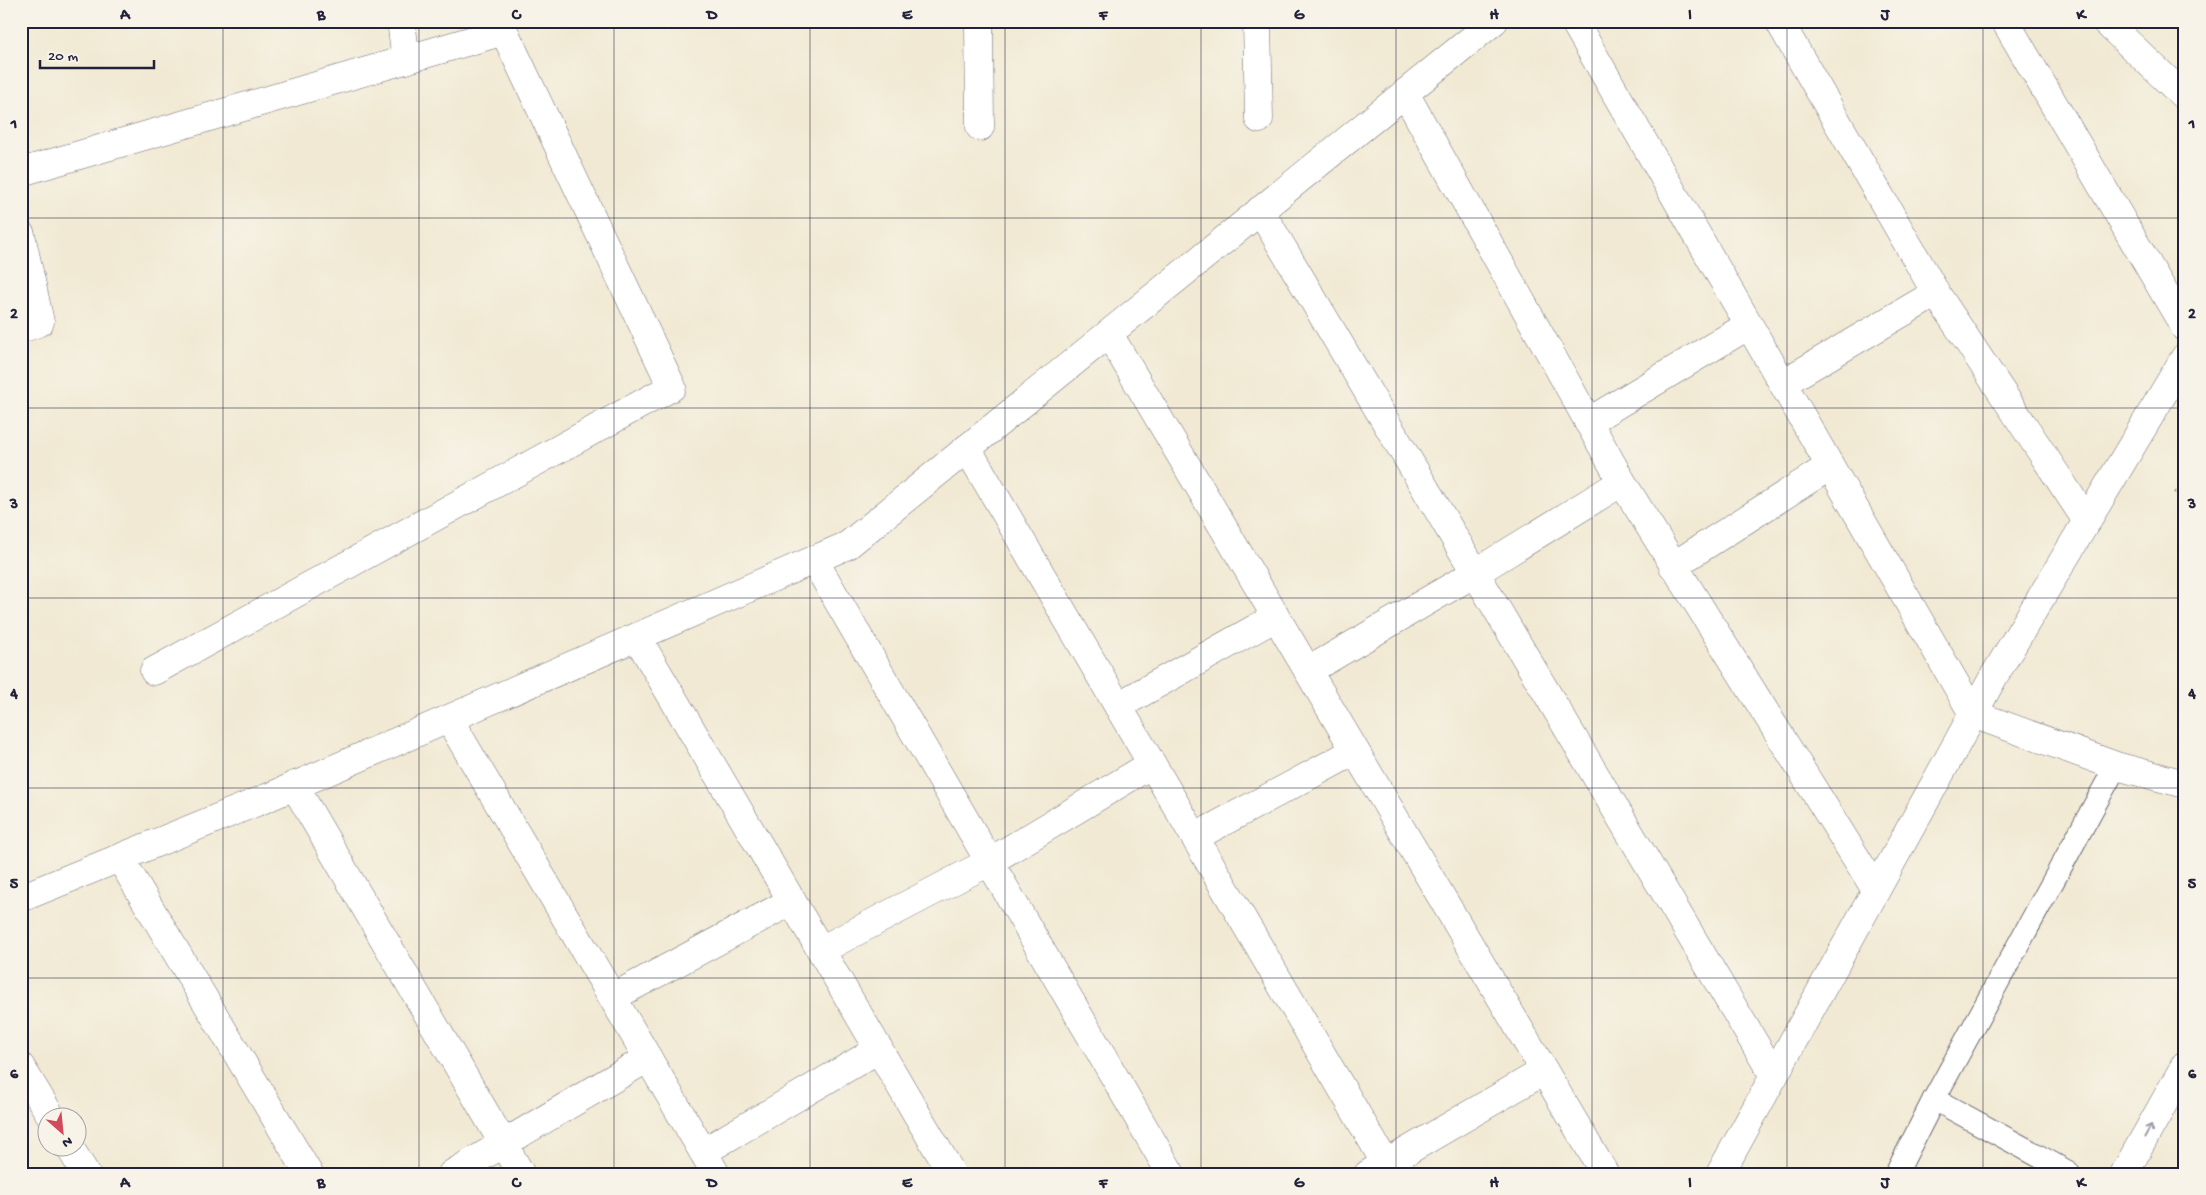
<svg xmlns="http://www.w3.org/2000/svg" width="2206" height="1195" font-family="'Gochi Hand',sans-serif">
  <style>
    .lines { fill: none; stroke-linecap: round; stroke-linejoin: round }
    .lane-casing { stroke: #6a6870; stroke-width: 24 }
    .street-casing { stroke: #6a6870; stroke-width: 29 }
    .primary-casing { stroke: #6a6870; stroke-width: 29 }
    .path { stroke: #6a6870; stroke-width: 3; stroke-dasharray: 1 4; stroke-linecap: butt }
    .lane { stroke: #fff; stroke-width: 22 }
    .street { stroke: #fff; stroke-width: 28 }
    .primary { stroke: #fff; stroke-width: 28 }
    .oneway { stroke: #9c9ca7 }
    .grid { fill: none; stroke: #22223b; stroke-width: 1; stroke-opacity: 0.55 }
    .neatline { fill: none; stroke: #22223b; stroke-width: 2 }
    .grid-label { font-size: 16px; text-anchor: middle; font-weight: bold; fill: #22223b }
  </style>
  <rect width="100%" height="100%" fill="#f7f3e8"/>
  <filter id="ink" filterUnits="userSpaceOnUse"><feTurbulence type="fractalNoise" baseFrequency=".02" numOctaves="2"/><feDisplacementMap in="SourceGraphic" scale="10" xChannelSelector="R" yChannelSelector="G"/><feConvolveMatrix kernelMatrix="1 2 1 2 8 2 1 2 1" color-interpolation-filters="sRGB"/></filter>
  <filter id="wash" filterUnits="userSpaceOnUse"><feTurbulence type="fractalNoise" baseFrequency=".0096" numOctaves="4" result="noise"/><feDisplacementMap in="SourceGraphic" scale="20" xChannelSelector="R" yChannelSelector="G"/><feGaussianBlur stdDeviation="1.12" result="paint"/><feColorMatrix in="noise" values="0 0 0 0 0 0 0 0 0 0 0 0 0 0 0 0 0 1.4 0 .05"/><feComposite in="paint" operator="in"/></filter>
  <g filter="url(#wash)">
    <rect width="100%" height="100%" fill="#f1e9d3"/>
  </g>
  <g filter="url(#ink)">
    <g class="lines">
      <g class="lane-casing">
        <g id="lane">
          <path d="M1934,1099l134,73"/>
          <path d="M1896,1174l38,-75 182,-333"/>
        </g>
      </g>
      <g class="street-casing">
        <g id="street">
          <path d="M401,21l5,39"/>
          <path d="M979,21l1,106"/>
          <path d="M1257,21l2,98"/>
          <path d="M1574,21l399,693 143,52 69,18"/>
          <path d="M1779,21l157,272 151,228"/>
          <path d="M2005,21l180,307"/>
          <path d="M2105,21l80,76"/>
          <path d="M1405,93l217,389 254,408"/>
          <path d="M21,172l483,-141 168,356 -518,284"/>
          <path d="M1260,210l514,866"/>
          <path d="M21,235l19,87 -19,7"/>
          <path d="M1109,334l496,840"/>
          <path d="M1783,383l153,-90"/>
          <path d="M1588,422l161,-97"/>
          <path d="M967,448l419,716"/>
          <path d="M814,560l357,614"/>
          <path d="M1673,566l157,-100"/>
          <path d="M637,637l315,537"/>
          <path d="M1308,671l167,-98 147,-91"/>
          <path d="M1118,706l158,-89"/>
          <path d="M449,719l267,455"/>
          <path d="M294,785l227,389"/>
          <path d="M1195,837l160,-86"/>
          <path d="M120,858l189,316"/>
          <path d="M21,898l248,-101 579,-252 646,-524"/>
          <path d="M821,950l168,-88 163,-98"/>
          <path d="M613,997l179,-96"/>
          <path d="M21,1067l31,51"/>
          <path d="M70,1148l16,26"/>
          <path d="M703,1152l176,-103"/>
          <path d="M452,1174l196,-116"/>
          <path d="M1368,1174l176,-103"/>
          <path d="M1720,1174l274,-498 191,-319"/>
        </g>
      </g>
      <g class="primary-casing">
        <path id="primary" d="M2124,1174l61,-109"/>
      </g>
      <path class="path" d="M2175,492l10,5"/>
      <use href="#lane" class="lane"/>
      <use href="#street" class="street"/>
      <use href="#primary" class="primary"/>
    </g>
    <defs><path id="oneway-shaft" d="M-6 0H5M1.5-3L5.5 0L1.5 3" fill="none" stroke-width="1.6" stroke-linecap="round" stroke-linejoin="round" transform="scale(1.25)"/></defs>
    <use class="oneway" href="#oneway-shaft" transform="translate(2148 1131) rotate(-61)"/>
  </g>
  <path class="grid" d="M223,21v1153M419,21v1153M614,21v1153M810,21v1153M1005,21v1153M1201,21v1153M1396,21v1153M1592,21v1153M1787,21v1153M1983,21v1153M21,218h2164M21,408h2164M21,598h2164M21,788h2164M21,978h2164"/>
  <rect width="2206" height="1195" fill="none" stroke="#f7f3e8" stroke-width="55"/>
  <g transform="translate(62 1132) rotate(153)"><circle r="24" fill="#f7f3e8" stroke="#a29fa3"/>
  <path d="M0-4L9 19L0 12L-9 19Z" fill="#d1495b"/>
  <text y="-8" font-size="14" font-weight="bold" text-anchor="middle" fill="#22223b">N</text>
  </g>
  <path d="M40 60v8h114v-8" fill="none" stroke="#22223b" stroke-width="2.5"/>
  <text x="48" y="60" font-size="15" fill="#22223b" stroke="#f7f3e8" stroke-width="4" paint-order="stroke">20 m</text>
  <rect x="28" y="28" width="2150" height="1140" class="neatline"/>
  <g class="grid-label">
    <text x="125" y="19">A</text>
    <text x="321" y="19">B</text>
    <text x="516" y="19">C</text>
    <text x="712" y="19">D</text>
    <text x="907" y="19">E</text>
    <text x="1103" y="19">F</text>
    <text x="1299" y="19">G</text>
    <text x="1494" y="19">H</text>
    <text x="1690" y="19">I</text>
    <text x="1885" y="19">J</text>
    <text x="2081" y="19">K</text>
    <text x="14" y="128">1</text>
    <text x="2192" y="128">1</text>
    <text x="14" y="318">2</text>
    <text x="2192" y="318">2</text>
    <text x="14" y="508">3</text>
    <text x="2192" y="508">3</text>
    <text x="14" y="698">4</text>
    <text x="2192" y="698">4</text>
    <text x="14" y="888">5</text>
    <text x="2192" y="888">5</text>
    <text x="14" y="1078">6</text>
    <text x="2192" y="1078">6</text>
    <text x="125" y="1187">A</text>
    <text x="321" y="1187">B</text>
    <text x="516" y="1187">C</text>
    <text x="712" y="1187">D</text>
    <text x="907" y="1187">E</text>
    <text x="1103" y="1187">F</text>
    <text x="1299" y="1187">G</text>
    <text x="1494" y="1187">H</text>
    <text x="1690" y="1187">I</text>
    <text x="1885" y="1187">J</text>
    <text x="2081" y="1187">K</text>
  </g>
</svg>
